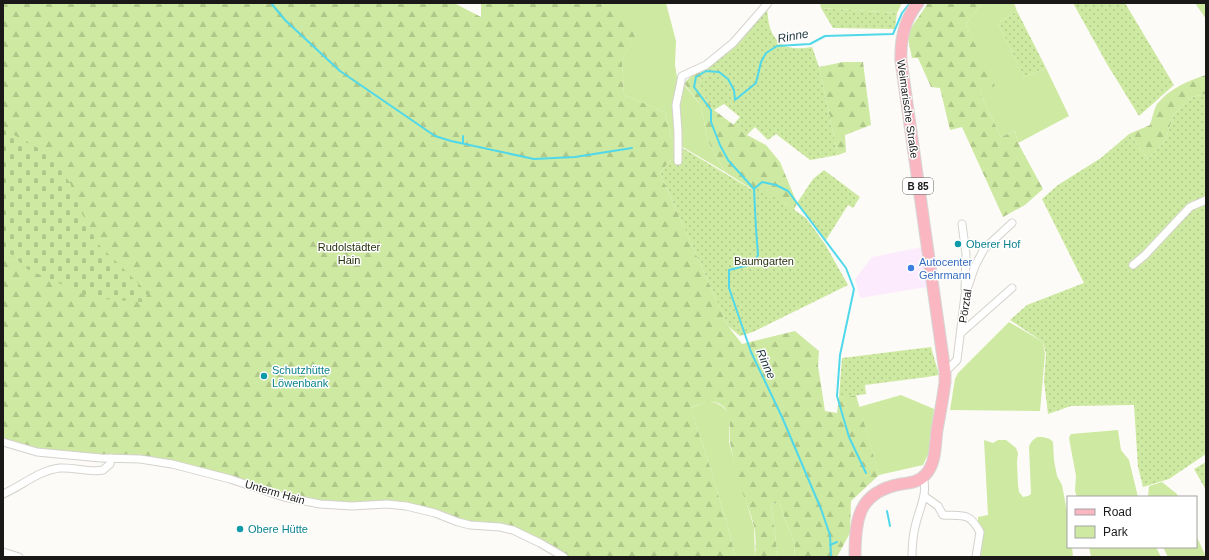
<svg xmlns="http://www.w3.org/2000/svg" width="1209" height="560" font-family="Helvetica,sans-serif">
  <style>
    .commercial { fill: #fcebfd }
    .green { fill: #cee9a1 }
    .forest { fill: url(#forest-firs) }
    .cemetery { fill: url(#cemetery-stones) }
    .garden { fill: url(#garden-dots) }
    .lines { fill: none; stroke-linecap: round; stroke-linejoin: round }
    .stream { stroke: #50d8ea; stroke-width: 2 }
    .street-casing { stroke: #d4d2cd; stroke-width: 9 }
    .primary-casing { stroke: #d6d6d5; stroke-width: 13 }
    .street { stroke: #fff; stroke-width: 7 }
    .primary { stroke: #fab6c1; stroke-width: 11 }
    .culture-dot { fill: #0f9aa8; stroke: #fff; stroke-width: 1.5 }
    .shop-dot { fill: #3f7fe0; stroke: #fff; stroke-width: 1.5 }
    .labels { text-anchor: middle; stroke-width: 3; stroke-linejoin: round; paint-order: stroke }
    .shield { fill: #fff; stroke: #5f5e5d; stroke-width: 1 }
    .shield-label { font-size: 10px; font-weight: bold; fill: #1a1918 }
    .street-label { font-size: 11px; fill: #1a1918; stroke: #fff }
    .culture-label { font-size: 11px; fill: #0d838f; stroke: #fff; text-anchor: start }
    .park-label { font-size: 11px; fill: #28340f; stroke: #fff }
    .shop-label { font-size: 11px; fill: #366cbe; stroke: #fff; text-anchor: start }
    .water-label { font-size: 12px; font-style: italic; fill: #1f363a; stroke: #fff }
  </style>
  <defs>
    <pattern id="forest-firs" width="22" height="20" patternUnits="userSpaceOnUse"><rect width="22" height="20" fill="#cee9a1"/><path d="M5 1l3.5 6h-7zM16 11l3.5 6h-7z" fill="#b0c78a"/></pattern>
    <pattern id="cemetery-stones" width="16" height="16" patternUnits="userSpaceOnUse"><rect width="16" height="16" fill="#cee9a1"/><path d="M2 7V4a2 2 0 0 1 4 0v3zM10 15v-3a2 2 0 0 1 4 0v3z" fill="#b0c78a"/></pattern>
    <pattern id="garden-dots" width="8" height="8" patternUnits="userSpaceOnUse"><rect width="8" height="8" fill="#cee9a1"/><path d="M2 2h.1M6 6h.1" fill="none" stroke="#b0c78a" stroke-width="1.8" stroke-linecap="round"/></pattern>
  </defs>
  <rect width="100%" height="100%" fill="#fdfbf7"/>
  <path class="commercial" d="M922,247l5,40 -67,11 -5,-19 17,-22z"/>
  <g class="green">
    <path d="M602,3h64l10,38 -1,24 2,12 -3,27 1,38 -4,-6 -6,-24 -41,-17 -2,-35 13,-25 -32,-27z"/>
    <path d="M820,3h82l-5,10 -76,-5z"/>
    <path d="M982,3h32l3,8 -19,12 26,54 22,-9 23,48 -51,27 -3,-12 -14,6 -21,-44 14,-7 -28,-62z"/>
    <path d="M1195,3h11v16z"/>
    <path d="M683,83l18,23 7,35 17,31 -44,-26 -2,-41z"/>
    <path d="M1009,322l34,20 2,12 -5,57 -90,-1 5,-31 3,-6z"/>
    <path d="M901,395l33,14 -4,41 -7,15 -44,10 -20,-68z"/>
    <path d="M707,401l9,2 6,3 6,6 2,8 -1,9v13l13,47 12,38 1,30h-20l-4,-19 -21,-71 -19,-57v-2z"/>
    <path d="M1118,430l3,20 8,10 9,37h-61l-2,-6 1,-15 -7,-38 2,-4z"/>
    <path d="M1037,437c6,0 12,0 16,5l1,18 3,16 5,9 6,32v30h4l1,10h-96l1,-40 10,-2 -4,-75 9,3 5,-3h8l10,8 2,5 -1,9 1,23 1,7 4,5 5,-1 3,-2 -2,-48 3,-5z"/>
    <path d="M1162,482l15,12 1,3h-30l1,-11z"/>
    <path d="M779,503l16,42 -1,12h-16l-7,-53z"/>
    <path d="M1196,535l10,22h-38l-5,-10h33z"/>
    <path d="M1089,547h67l5,10h-70z"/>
  </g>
  <g class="forest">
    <path d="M3,3h451l27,14v-14h121l1,5h16l16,28 -13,24 2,35 41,17 6,24 4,6 -1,14 -14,17 68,153 14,18 53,-13 24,20 -1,15 7,45 12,2 2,-15 17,-3 23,80 -28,26 -1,32 -13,24h-43l1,-12 -16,-42 -8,1 7,53h-23c1,-10 1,-21 -1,-31 -3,-13 -9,-25 -13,-38 -4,-13 -7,-27 -10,-41 -4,-14 3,-31 -8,-41 -11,-8 -22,-3 -32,2v2l19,57 21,71 4,19h-168l-54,-29 -33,-3 -58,-17 -98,-6 -35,-6 -103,-31 -32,-8 -101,-6 -23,-3 -27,-9z"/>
    <path d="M928,3h54l-16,21 29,62 -15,7 21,44 14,-6 3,12 25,46 -18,16 -22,12 -41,-90 -12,3 -10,-42 -9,-1 -13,-29h-6l-5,-24z"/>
    <path d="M843,62h20l8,63 -26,10 1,17 -8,3 -19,-88z"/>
    <path d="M707,68l1,6 -8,5 -3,7 17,24 33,25 19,10 14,17 17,41 -3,7 -8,-6 -34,-15 -27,-17 -17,-31 -7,-35 -17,-23 11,-10z"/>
    <path d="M1206,75v19l-14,3 -18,17 -9,27 -17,18 -19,-25 21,-9c2,-6 4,-16 7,-21 13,-16 31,-23 49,-29z"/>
  </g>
  <path class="cemetery" d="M3,129l46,25 21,29 11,28 17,33 46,45 6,3 -8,10 -50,-4 -65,-29 -24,-22z"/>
  <g class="garden">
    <path d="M1073,3h52l49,82 -35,31 -32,-52z"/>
    <path d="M821,8l76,5 -2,16 -62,-1z"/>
    <path d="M767,9c1,6 1,13 3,19 8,21 23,22 42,19l7,20 19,88 -28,5 -34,-26 -8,6 -13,-13 -8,8 -14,-10 7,-8 -16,-13 -10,6 -17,-24 3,-7 8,-5 -1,-6z"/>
    <path d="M1017,11l29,57 -22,9 -26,-54z"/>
    <path d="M1206,94v360l-37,25 -26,8 -5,-20 -4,-62 -63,1 -23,8 -4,-33 2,-27 -3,-12 -33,-22 17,-15 57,-22 -42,-84 16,-14 43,-27 28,-24 19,25 17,-18 9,-27 18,-17z"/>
    <path d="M681,147l70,42 6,-2 29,17 20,14 19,26 23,41 -95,47 -13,4 -12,-10 -68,-153 14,-17 6,2z"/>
    <path d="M824,170l36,27 -7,11 -5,-3 -22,35 -29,-37 16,-24z"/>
    <path d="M931,347l8,28 -12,2 -62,8 1,9 -27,4 3,-40z"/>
    <path d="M1206,462v28l-12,-21z"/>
  </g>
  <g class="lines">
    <g class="stream">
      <path d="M271,3l14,17 55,51 95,65 16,5 83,18 41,-2 57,-9"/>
      <path d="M463,143v-7"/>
      <path d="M754,189l8,-7 14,3 12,6 58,77 8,21 -14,66 -3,41 12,41 17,36"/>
      <path d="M887,511l3,15"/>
      <path d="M830,545l7,-3"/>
      <path d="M831,557l-1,-22 -9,-26 -39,-92 -31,-65 -22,-64v-18l24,-6 5,-9 -2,-26 -2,-40 -26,-29 -8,-15 -9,-23v-12l-17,-23 2,-10 10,-6 13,1 9,7 6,11 1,10 21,-17 5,-21 5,-9 11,-7 33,-2 15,-8 68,-2 9,-21 8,-10"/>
    </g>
    <g class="street-casing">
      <g id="street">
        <path d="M678,161v-29l-2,-27 6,-29 24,-11 27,-22 35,-40"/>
        <path d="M962,224l4,30 -1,35"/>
        <path d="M1133,265l12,-10 45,-48 16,-7"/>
        <path d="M961,333l51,-45"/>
        <path d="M945,372l12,-12 8,-65 10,-29 9,-17 28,-26"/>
        <path d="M3,442l34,10 64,6 39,1 32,5 58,15 54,18 36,7 32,2 35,-2 19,2 29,7 23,9 12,3 30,2 13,3 27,13 24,14"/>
        <path d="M3,494c19,-8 36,-24 57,-26 14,-1 30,5 43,2l7,-6 1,-6"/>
        <path d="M924,496l14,10 5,9c21,1 26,-3 37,17l-4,25"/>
        <path d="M3,552l16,5"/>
        <path d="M912,557c0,-12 1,-23 4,-34 4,-16 12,-30 7,-46"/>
      </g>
    </g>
    <g class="primary-casing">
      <path id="primary" d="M855,557c0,-38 3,-65 46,-73 9,-1 19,-2 25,-10 10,-11 9,-29 11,-44 3,-16 6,-32 8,-48v-10l-44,-311c-1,-22 3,-41 17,-58"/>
    </g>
    <use href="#street" class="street"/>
    <use href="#primary" class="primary"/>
  </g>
  <g class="culture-dot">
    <circle cx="958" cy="244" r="4"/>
    <circle cx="264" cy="376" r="4"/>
    <circle cx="240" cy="529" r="4"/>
  </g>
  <circle class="shop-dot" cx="911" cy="268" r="4"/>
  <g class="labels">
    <rect class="shield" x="903" y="178" width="30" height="16" rx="3"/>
    <g class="shield-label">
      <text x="918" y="190">B 85</text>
    </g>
    <g class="street-label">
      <text transform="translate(908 109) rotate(82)" y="4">Weimarische Straße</text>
      <text transform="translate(965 306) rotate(-81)" y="4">Pörztal</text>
      <text transform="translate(275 492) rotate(16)" y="4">Unterm Hain</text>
    </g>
    <g class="culture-label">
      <text x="966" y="248">Oberer Hof</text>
      <text x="272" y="374">Schutzhütte<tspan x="272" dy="13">Löwenbank</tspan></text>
      <text x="248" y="533">Obere Hütte</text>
    </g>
    <g class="park-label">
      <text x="349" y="251">Rudolstädter<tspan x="349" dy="13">Hain</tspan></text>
      <text x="764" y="265">Baumgarten</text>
    </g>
    <g class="shop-label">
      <text x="919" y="266">Autocenter<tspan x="919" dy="13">Gehrmann</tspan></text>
    </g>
    <g class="water-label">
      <text transform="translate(793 36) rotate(-10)" y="4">Rinne</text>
      <text transform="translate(766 364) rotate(66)" y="4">Rinne</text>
    </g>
  </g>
  <rect width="1209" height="560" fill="none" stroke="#1a1918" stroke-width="8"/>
  <rect x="1067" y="496" width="130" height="52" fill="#ffffff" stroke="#a3a3a3"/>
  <rect x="1075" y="509" width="20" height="6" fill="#fab6c1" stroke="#a3a3a3"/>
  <text x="1103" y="516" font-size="12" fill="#1a1918">Road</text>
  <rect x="1075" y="526" width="20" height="12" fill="#cee9a1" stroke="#a3a3a3"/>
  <text x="1103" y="536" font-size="12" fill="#1a1918">Park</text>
</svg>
